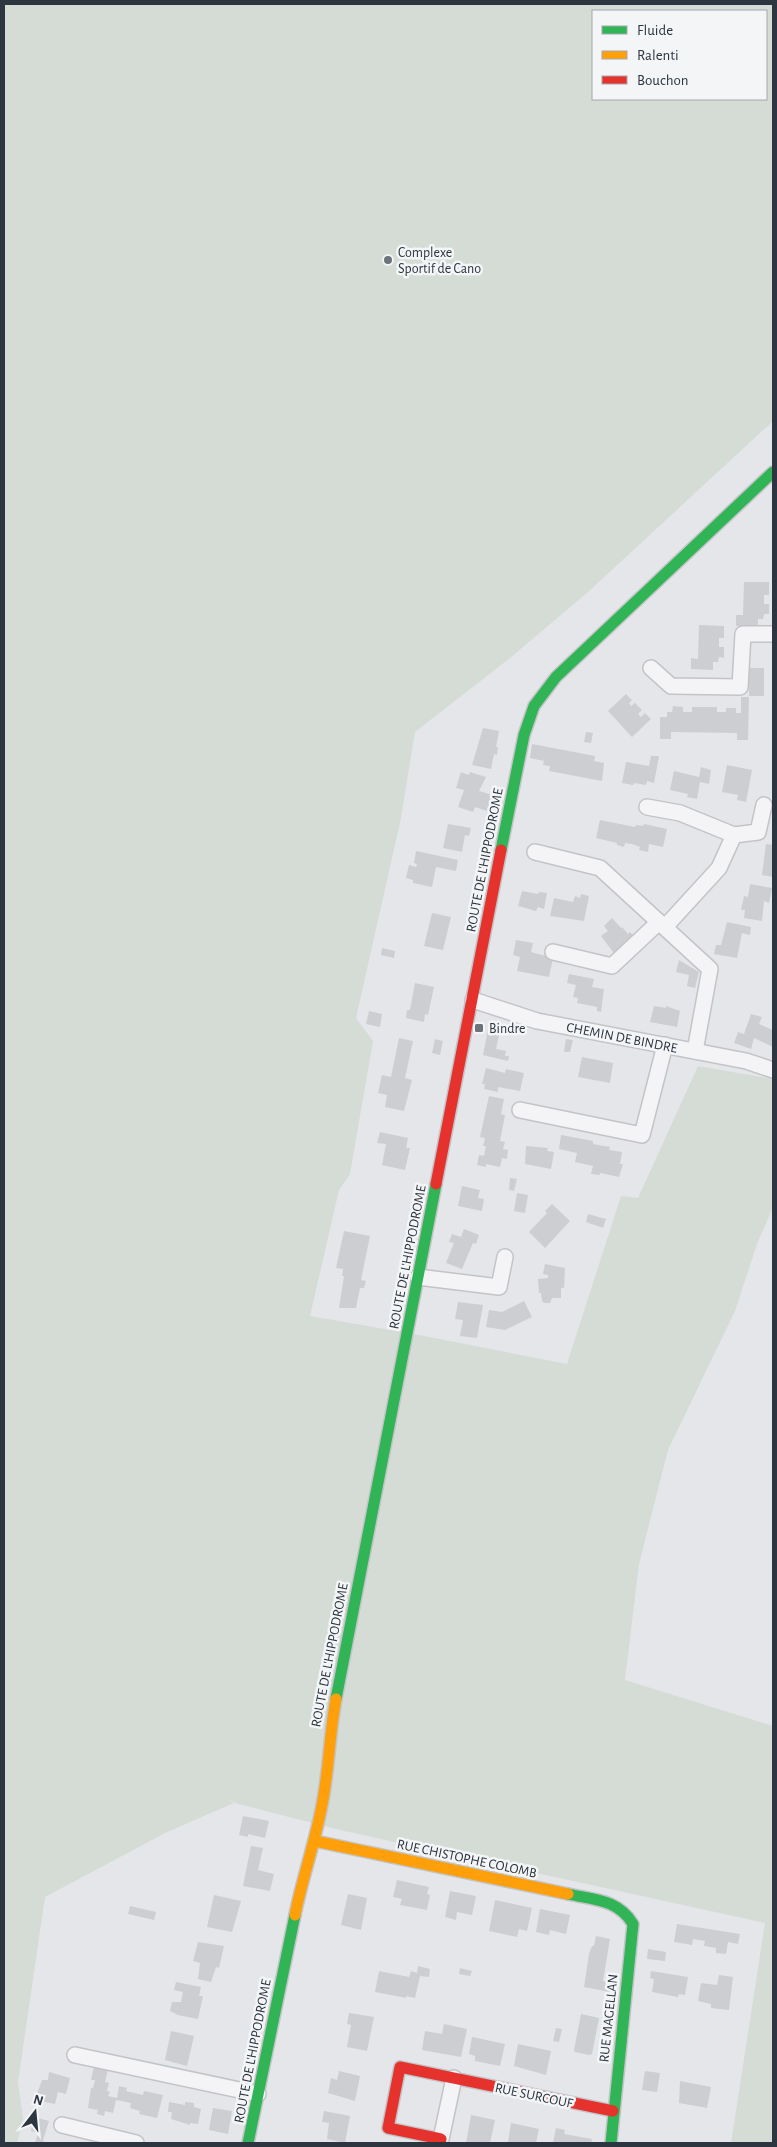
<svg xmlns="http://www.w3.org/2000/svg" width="777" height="2147" font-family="'Alegreya Sans',sans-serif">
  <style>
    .green { fill: #d5dcd6; fill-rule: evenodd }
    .building { fill: #cdced1 }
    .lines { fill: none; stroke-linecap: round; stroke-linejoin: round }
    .street-casing { stroke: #c3c4c7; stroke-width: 18 }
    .fast-casing { stroke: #c3c4c7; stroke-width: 14 }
    .slow-casing { stroke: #c3c4c7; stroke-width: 14 }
    .jam-casing { stroke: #c3c4c7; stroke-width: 14 }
    .street { stroke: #f4f4f6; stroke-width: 15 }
    .fast { stroke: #30b455; stroke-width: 11 }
    .slow { stroke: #ff9f0a; stroke-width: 11 }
    .jam { stroke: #e5322d; stroke-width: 11 }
    .poi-dot { fill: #6d737b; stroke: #f3f5f7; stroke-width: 2 }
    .labels { text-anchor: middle; stroke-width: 5; stroke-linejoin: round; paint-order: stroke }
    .poi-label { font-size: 14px; fill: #2d3540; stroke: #f3f5f7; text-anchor: start }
    .street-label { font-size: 14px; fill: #2d3540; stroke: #f3f5f7 }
  </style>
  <rect width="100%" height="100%" fill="#e4e6e9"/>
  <path class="green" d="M4,4h769v417l-185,171 -78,66 -95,74 -14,86 -45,200 17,23 -23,133 -11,16 -29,126 109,19 148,29 54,-168 17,2 60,-132 75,13v128l-16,37 -22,67 -67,139 -29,114 -14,116 148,46v417h-42l34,-220 -425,-93 -102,-26 -10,-5 6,4 -67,29 -122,65 -27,185 5,36 -6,25h-13zM593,11h173v88h-173z"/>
  <g class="building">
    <path d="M744,582h25v13h-5v9h5v10h-5l-1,5h-5v7h-22v-11h7z"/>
    <path d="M699,625l25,1v12h-5v9h5v11l-5,-1 -1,5h-5v8l-22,-1v-11l7,1z"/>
    <rect x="749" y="668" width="15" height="28"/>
    <path d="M626,694l6,6 -3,3 2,3 4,-3 7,7 -4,4 3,3 4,-4 6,6 -19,18 -24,-26z"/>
    <path d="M741,697h8l-1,43h-11v-7l-66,-1v7h-11v-22h7v-5h5l1,-6 10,1v5h9v-5h25v5h9v-4h10v5h5z"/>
    <path d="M483,728l16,3 -3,16h2l-1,8 -3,-1 -3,15 -19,-4z"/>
    <path d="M586,732l7,1 -2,10 -7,-1z"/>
    <path d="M532,744l63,12 -1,5 10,2 -2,18 -53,-10 1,-5 -7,-1 1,-4 -14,-3z"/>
    <path d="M651,756h8l-5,27 -7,-2 -1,4 -12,-2 -1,2 -11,-2 4,-21 23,4z"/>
    <path d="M727,765l25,5 -6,32 -9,-2 1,-5 -16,-3z"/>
    <path d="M701,767l10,3 -2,14 -9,-2 -3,17 -10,-2 1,-3 -18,-4 4,-19 25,6z"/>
    <path d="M461,772l8,3 1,-3 16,5 -7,14 14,4 -6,16 -12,-4 -2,5 -15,-5 6,-17 -8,-2z"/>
    <path d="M600,820l35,7 1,-2 7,1 1,-2 23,5 -4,18 -14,-3 -1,8 -9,-2 1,-3 -8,-3 -7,-1 -1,4 -7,-2v-2l-21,-5z"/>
    <path d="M448,824l23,4 -2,8 -4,-1 -3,17 -19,-4z"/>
    <path d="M766,844l7,1v32l-11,-2z"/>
    <path d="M416,851l42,9 -2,11 -20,-4 -4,20 -19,-4v-3l-7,-2 3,-13 7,2 1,-3 -3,-1z"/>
    <path d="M750,884l22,4 -3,15 -5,-2 -2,20 -18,-3 1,-8h-4l3,-14 4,1z"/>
    <path d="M522,891l16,3 1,-2 8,1 -3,16 -6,-2 -2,4 -18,-5z"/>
    <path d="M581,894l8,2 -5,25 -34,-5 4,-18 19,4 2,-6 5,2z"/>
    <path d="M432,913l19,4 -8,33 -19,-4z"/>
    <path d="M612,918l9,10 1,-1 6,7 2,-2 5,6 -19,18 -15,-20 7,-5 -4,-5z"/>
    <path d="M727,922l24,5 -1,8 -8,-2 -5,25 -23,-4 2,-9h5z"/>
    <path d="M516,940l17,3 -2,9 22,6 -4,19 -32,-6 3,-14 -7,-2z"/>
    <path d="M382,948l13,3 -1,7 -13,-3z"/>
    <path d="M679,960l20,12 -4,16 -8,-2 2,-11 -13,-3z"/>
    <path d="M569,974l25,5 -2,8 12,2 -3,23 -4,-1v-4l-20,-4 1,-5 -5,-1 3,-12 -9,-2z"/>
    <path d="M415,983l19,4 -6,28 -3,-1 -1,8 -18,-4 1,-8h3z"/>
    <path d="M654,1006l12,2v-2l14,5 -3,16 -27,-5z"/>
    <path d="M369,1011l13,3 -2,13 -14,-3z"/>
    <path d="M751,1014l11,3 -3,7 14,6v17l-19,-9 -3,11 -17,-6 4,-11 6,2z"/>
    <path d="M488,1029l12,2 -4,18 10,2 -1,5h4l-1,5 -25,-6z"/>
    <path d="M399,1038l14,3 -8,37 7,2 -8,31 -19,-4 2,-12 -9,-2 4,-18 9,2z"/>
    <path d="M435,1039l8,2 -3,14 -8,-2z"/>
    <path d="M566,1039l7,1 -3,12h-6z"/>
    <path d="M582,1057l31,6 -3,20 -32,-6z"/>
    <path d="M486,1068l19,5 1,-4 18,4 -4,18 -22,-4v5l-14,-3 1,-5h-3z"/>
    <path d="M489,1096l15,3 -3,15 4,1 -5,26 5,1 -2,7 5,1 -1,9 -5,-1 -2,9 -14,-3v3l-9,-2 2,-10 5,1 2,-10h-3l2,-8 -5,-1z"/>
    <path d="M380,1132l28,6 -2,10h4l-5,22 -23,-5 4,-21 -9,-1z"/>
    <path d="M561,1135l32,6v3l17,3 -1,3 13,2 -2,12h3l-4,13 -19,-4v2l-9,-1 2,-8 -18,-4 2,-9 -18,-4z"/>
    <path d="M526,1146l22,2 -1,3 7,1 -3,17 -26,-5z"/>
    <path d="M510,1178l7,1 -3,12 -5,-1z"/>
    <path d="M462,1186l18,4 -2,8 6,1 -2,12 -24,-5z"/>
    <path d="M517,1193l11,2 -3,18 -11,-2z"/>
    <path d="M552,1204l18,17 -25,27 -16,-16 18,-19 -2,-2z"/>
    <path d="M588,1214l18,5 -3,9 -17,-6z"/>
    <path d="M464,1229l15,6 -3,9 -3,-1 -11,26 -16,-6 8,-20 -5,-1 3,-8 9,3z"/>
    <path d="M344,1231l26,5 -9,44 5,1 -2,7h-4l-4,20h-17l5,-32h-2l1,-7 -7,-1z"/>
    <path d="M545,1264l20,4 -1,20h-3v10h-9l-2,5h-6l-2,-2 -1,-8h-2l-1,-14 10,-1v-3l-5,-1z"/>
    <path d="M524,1301l8,16 -27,13 -19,-3 3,-17 13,2z"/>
    <path d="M458,1302l25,3 -6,33 -17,-2 3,-16 -8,-1z"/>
    <path d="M243,1816l26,5 -4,17 -17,-4v3l-9,-2z"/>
    <path d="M251,1846l12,2 -5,22 16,4 -4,17 -27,-5z"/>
    <path d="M397,1880l32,7 -2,7 3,1 -3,15 -27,-5 2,-6 -9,-2z"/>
    <path d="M450,1891l26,5 -4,19 -15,-3 -1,8 -11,-3z"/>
    <path d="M348,1894l19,4 -6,32 -20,-5z"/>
    <path d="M214,1895l27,6 -9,31 -25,-5z"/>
    <path d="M495,1900l37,8 -5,23 -8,-2 -2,8 -28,-6z"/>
    <path d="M130,1906l26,6 -2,8 -26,-6z"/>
    <path d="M540,1909l30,6 -4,19 -16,-4 -1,5 -13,-3z"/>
    <path d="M677,1924l63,10 -2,10 -10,-2 -2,12 -10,-1v-5l-12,-2 1,-5 -12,-2 -1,6 -18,-3z"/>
    <path d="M596,1936l14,3 -7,42 9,1 -2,10 -26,-5 5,-33 3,-8h2z"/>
    <path d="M198,1942l26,4 -5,22 -3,-1 -5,15 -13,-3 2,-16 -7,-2z"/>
    <path d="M648,1949l18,3 -1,9 -18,-2z"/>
    <path d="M418,1966l12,3 -1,8 -9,-1 -5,22 -9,-2v2l-31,-6 4,-21 30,6 2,-6 6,2z"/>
    <path d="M460,1968l12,3 -2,5 -11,-2z"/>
    <path d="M651,1971l37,6 -3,18 -6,-1 -1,3 -26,-5 2,-13 -4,-1z"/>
    <path d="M719,1975l14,2 -4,33 -18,-2v-4l-13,-3 3,-18 16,2z"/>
    <path d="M176,1982l25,5 -2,9h4l-5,23 -20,-4 -8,-4 2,-9h9l2,-10 -9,-2z"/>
    <path d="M349,2013l25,4 -7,34 -20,-4 4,-22 -4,-1z"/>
    <path d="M581,2014l18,4 -7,36 -3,1 -14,-3 -1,-2z"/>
    <path d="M444,2024l23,5 -6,28 -39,-7 3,-19 17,3z"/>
    <path d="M556,2028l6,1 -3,13 -6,-1z"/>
    <path d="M171,2031l23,5 -7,30 -22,-6z"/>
    <path d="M472,2037l33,7 -5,22 -25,-5v-5l-6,-2z"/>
    <path d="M518,2044l33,7 -5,24 -32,-9z"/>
    <path d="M94,2066l14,3 -3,13 4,1 -2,8 3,1 -2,4 9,2 2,-12 8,2 -1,3 17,4 1,-4 19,4 -6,23 -18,-4 1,-3 -10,-3 1,-5 -15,-3 -3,13 -8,-2 -1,5 -7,-2 1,-4 -10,-2 3,-20h2l2,-8h-4z"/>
    <path d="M339,2071l21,5 -5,25 -27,-8 3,-15 6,2z"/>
    <path d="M645,2071l15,2 -3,19 -15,-2z"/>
    <path d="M49,2072l21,6 -4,16 -8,-2 -3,12 -20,-4 7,-20h6z"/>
    <path d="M680,2081l31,6 -4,21 -28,-5z"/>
    <path d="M169,2102l16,3v-3l9,1v4l7,2 -3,15 -8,-1v2l-19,-6 1,-7h-4z"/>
    <path d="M213,2108l19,3 -4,23 -19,-4z"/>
    <path d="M324,2111l26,5 -5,27 -18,-4 2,-16 -7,-1z"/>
    <path d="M471,2115l24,5 -5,23h-24z"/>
    <path d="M34,2117l15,4 -6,19 2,3h-10l3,-10 -7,-2z"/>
    <path d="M511,2123l28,6 -3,14 -28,-1z"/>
    <path d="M556,2128l9,2 -1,4 28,5 -1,4h-38z"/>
  </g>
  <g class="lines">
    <g class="street-casing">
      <g id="street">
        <path d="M651,668l20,18 69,1 3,-53h30"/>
        <path d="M647,807l33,6 54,22"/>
        <path d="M535,852l65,16 110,101 -15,82"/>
        <path d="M665,927l54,-59 15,-33 24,-3 6,-27"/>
        <path d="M553,952l59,14 47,-44"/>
        <path d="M473,1000l64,21 209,40 27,9"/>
        <path d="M520,1110l122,25 23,-90"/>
        <path d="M418,1277l81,10 6,-30"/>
        <path d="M75,2055l183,39"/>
        <path d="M62,2125l74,18"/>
        <path d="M441,2139l13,-61"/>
      </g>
    </g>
    <g class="fast-casing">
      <g id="fast">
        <path d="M501,850l23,-115 10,-29 22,-29 217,-205"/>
        <path d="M336,1699l100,-515"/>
        <path d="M568,1894c26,6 50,5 65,30l-22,219"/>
        <path d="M248,2143l47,-228"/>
      </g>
    </g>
    <g class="slow-casing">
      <g id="slow">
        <path d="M315,1841l253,53"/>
        <path d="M295,1915c7,-35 19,-70 26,-105 8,-36 8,-74 15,-111"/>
      </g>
    </g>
    <g class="jam-casing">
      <g id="jam">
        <path d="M436,1184l65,-334"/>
        <path d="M440,2143l1,-4 -53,-11 12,-61 213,44"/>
      </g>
    </g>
    <use href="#street" class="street"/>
    <use href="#fast" class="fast"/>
    <use href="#slow" class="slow"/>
    <use href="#jam" class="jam"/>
  </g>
  <g class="poi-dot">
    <circle cx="388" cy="260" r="5"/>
    <rect x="474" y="1023" width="10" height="10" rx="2.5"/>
  </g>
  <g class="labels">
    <g class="poi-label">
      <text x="398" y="257">Complexe<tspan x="398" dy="16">Sportif de Cano</tspan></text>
      <text x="489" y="1033">Bindre</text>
    </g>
    <g class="street-label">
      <text transform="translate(484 860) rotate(-79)" y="5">ROUTE DE L'HIPPODROME</text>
      <text transform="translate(622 1037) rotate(11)" y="5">CHEMIN DE BINDRE</text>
      <text transform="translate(407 1257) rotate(-79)" y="5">ROUTE DE L'HIPPODROME</text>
      <text transform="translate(329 1655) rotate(-79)" y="5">ROUTE DE L'HIPPODROME</text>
      <text transform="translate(467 1858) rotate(12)" y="5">RUE CHISTOPHE COLOMB</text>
      <text transform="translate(608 2018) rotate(-84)" y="5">RUE MAGELLAN</text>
      <text transform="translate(252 2051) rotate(-79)" y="5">ROUTE DE L'HIPPODROME</text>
      <text transform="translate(534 2095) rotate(12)" y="5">RUE SURCOUF</text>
    </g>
  </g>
  <rect width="777" height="2147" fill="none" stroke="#2d3540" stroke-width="10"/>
  <rect x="592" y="10" width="175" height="90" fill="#f3f5f7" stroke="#a4a8ae"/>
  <rect x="602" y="26" width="25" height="8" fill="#30b455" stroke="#a4a8ae"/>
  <text x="637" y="35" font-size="15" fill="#2d3540">Fluide</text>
  <rect x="602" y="51" width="25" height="8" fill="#ff9f0a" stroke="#a4a8ae"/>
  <text x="637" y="60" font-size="15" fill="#2d3540">Ralenti</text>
  <rect x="602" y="76" width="25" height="8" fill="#e5322d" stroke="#a4a8ae"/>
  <text x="637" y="85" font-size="15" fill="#2d3540">Bouchon</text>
  <g transform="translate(35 2112) rotate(16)" stroke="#f3f5f7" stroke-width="4" paint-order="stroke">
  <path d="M0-4L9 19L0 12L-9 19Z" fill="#2d3540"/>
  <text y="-8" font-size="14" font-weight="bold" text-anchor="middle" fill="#2d3540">N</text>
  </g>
</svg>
